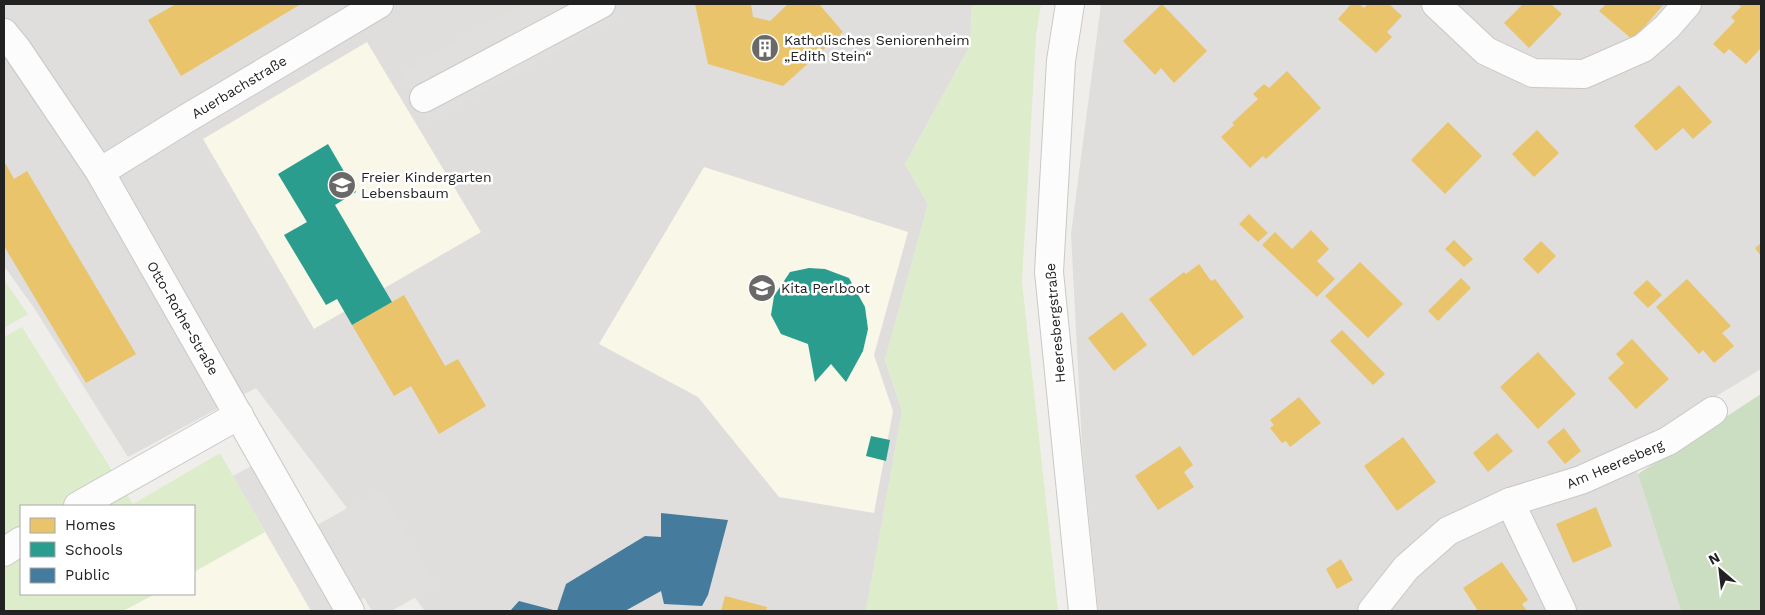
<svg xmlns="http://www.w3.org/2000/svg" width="1765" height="615" font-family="'Work Sans',sans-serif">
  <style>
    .residential { fill: #dfdedc }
    .education { fill: #f8f7e8 }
    .grass { fill: #ddeccb }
    .forest { fill: #cbdec1 }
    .parking { fill: #e0dfde }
    .homes { fill: #e9c46a }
    .schools { fill: #2a9d8f }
    .public { fill: #457b9d }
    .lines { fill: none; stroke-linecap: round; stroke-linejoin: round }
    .minor-casing { stroke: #c9c8c7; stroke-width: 30 }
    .minor { stroke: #fdfcfc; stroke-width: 28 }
    .labels { text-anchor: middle; stroke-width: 5; stroke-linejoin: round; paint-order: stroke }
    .poi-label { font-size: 14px; fill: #222; stroke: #fff; text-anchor: start }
    .street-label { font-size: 14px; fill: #222; stroke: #fff }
  </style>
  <rect width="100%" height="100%" fill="#f0eeeb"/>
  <g class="residential">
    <path d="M4,4h968l-2,42 -65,118 23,40 -43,156 17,51 -36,200h-441l-169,-223 -128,69 -94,-149 -30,-42z"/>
    <path d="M1101,4h660v365l-133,81 10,24 43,137h-583l-16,-165 -11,-212z"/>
  </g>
  <g class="education">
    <path d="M367,42l114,190 -167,97 -111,-190z"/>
    <path d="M704,167l204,65 -34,123 19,56 -19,102 -95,-16 -81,-100 -99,-53z"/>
    <path d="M265,532l46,79h-188l32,-17h39v-22z"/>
  </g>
  <g class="grass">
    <path d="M972,4h69l-5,32 -14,246 36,329h-192l36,-200 -17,-51 43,-156 -23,-40 65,-118z"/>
    <path d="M4,280l24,34 -24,14z"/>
    <path d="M22,327l111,177 87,-51 45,79 -71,40v-66h-173v88h134l-32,17h-119v-274z"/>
  </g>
  <path class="forest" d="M1761,394v217h-80l-43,-137z"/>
  <g class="parking">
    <path d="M520,4h101l-2,14 -191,105 -27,-50z"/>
    <path d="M264,459l41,73 76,-43 55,97 -45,25h-19l-8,-13 -24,13h-29l-78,-135z"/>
  </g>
  <g class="homes">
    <path d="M176,4h125l-120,72 -33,-56z"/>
    <path d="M695,4h56l2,13 17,4 18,-17h31l24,28 -60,54 -75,-22z"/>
    <path d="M1162,4l45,47 -33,32 -13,-15 -6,7 -32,-34z"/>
    <path d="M1351,4h8l5,4 4,-4h21l13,12 -15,16 5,5 -16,16 -38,-34z"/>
    <path d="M1523,4h28l11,10 -33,34 -25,-25z"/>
    <path d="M1606,4h58l-31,36 -34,-29z"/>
    <path d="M1738,4h23v44l-15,16 -17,-15 -5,5 -11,-10 22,-23 -4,-4 10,-10z"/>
    <path d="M1287,71l34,37 -55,51 -3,-3 -13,12 -29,-31 13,-12 -2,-2 26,-24 -5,-5 11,-10 5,4z"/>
    <path d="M1679,85l33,37 -19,17 -10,-11 -27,23 -22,-25z"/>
    <path d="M1448,122l34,34 -37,38 -34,-34z"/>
    <path d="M1537,130l22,23 -25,24 -22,-23z"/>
    <path d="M4,161l10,18 13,-8 109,183 -50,29 -82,-137z"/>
    <path d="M1249,214l19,19 -10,9 -19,-18z"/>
    <path d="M1311,230l18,19 -12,12 18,18 -18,18 -55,-52 13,-13 17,17z"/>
    <path d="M1454,240l19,19 -9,8 -19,-18z"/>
    <path d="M1541,241l15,15 -18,18 -15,-15z"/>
    <path d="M1761,243v13l-6,-8z"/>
    <path d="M1360,262l43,42 -35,34 -43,-42z"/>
    <path d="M1199,264l12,17 4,-2 29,38 -51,39 -44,-57 35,-27 2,2z"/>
    <path d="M1461,278l10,10 -33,33 -10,-10z"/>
    <path d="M1687,279l44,47 -9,7 12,13 -20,17 -11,-13 -4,4 -43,-47z"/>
    <path d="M1647,280l15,15 -14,13 -15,-15z"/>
    <path d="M404,295l41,71 13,-7 28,47 -47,28 -28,-48 -17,10 -42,-71z"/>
    <path d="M1122,312l25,33 -33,26 -26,-33z"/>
    <path d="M1342,330l43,44 -12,11 -43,-44z"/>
    <path d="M1632,339l37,40 -33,30 -28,-31 16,-15 -8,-9z"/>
    <path d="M1538,352l38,42 -38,35 -38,-42z"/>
    <path d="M1299,397l22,26 -31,24 -4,-6 -4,2 -12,-15 4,-3 -4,-5z"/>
    <path d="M1564,428l17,23 -16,13 -18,-22z"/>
    <path d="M1497,433l16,18 -25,21 -15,-19z"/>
    <path d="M1403,437l33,45 -39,29 -33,-45z"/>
    <path d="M1180,446l13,19 -9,7 10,15 -36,23 -23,-34z"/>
    <path d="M1596,507l16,39 -39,17 -17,-39z"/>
    <path d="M1341,559l12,21 -16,9 -11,-20z"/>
    <path d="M1502,562l26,38 -6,4 5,7h-49l-15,-23z"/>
    <path d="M725,596l42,11 -1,4h-45z"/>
  </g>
  <g class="schools">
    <path d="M328,144l28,48 -21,13 57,97 -40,23 -15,-26 -11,6 -42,-70 23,-13 -29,-48z"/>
    <path d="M809,268l16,1 24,9 16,29 3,22 -5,22 -17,31 -15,-18 -16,18 -7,-38 -27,-10 -10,-19 3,-19 16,-24z"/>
    <path d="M871,436l19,4 -4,21 -20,-5z"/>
  </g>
  <path class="public" d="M661,513l67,7 -20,75 -6,11 -38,-2 -3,-13 -36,20h-115l9,-10 38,10 9,-27 79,-48 16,1z"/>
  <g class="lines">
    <g class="minor-casing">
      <g id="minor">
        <path d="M1070,4l-9,57 -12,211 34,339"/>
        <path d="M1436,4l50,47 47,22 51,1 59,-26 24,-21 20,-23"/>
        <path d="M4,33l13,16 83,123 250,439"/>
        <path d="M424,98l177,-94"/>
        <path d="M100,172l84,-52 195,-116"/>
        <path d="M1510,502l52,109"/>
        <path d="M78,506l161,-91"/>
        <path d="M4,552l17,-11"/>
        <path d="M1372,611l34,-43 42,-37 62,-29 71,-22 87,-39 45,-30"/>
      </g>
    </g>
    <use href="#minor" class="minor"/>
  </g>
  <defs>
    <g id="building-disc" transform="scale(1.4375)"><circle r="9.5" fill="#6a6968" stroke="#fff"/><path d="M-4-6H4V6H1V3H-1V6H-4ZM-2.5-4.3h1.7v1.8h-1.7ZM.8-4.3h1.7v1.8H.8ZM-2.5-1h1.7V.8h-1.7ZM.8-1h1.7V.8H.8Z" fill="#fff"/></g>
    <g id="school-disc" transform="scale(1.4375)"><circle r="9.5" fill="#6a6968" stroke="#fff"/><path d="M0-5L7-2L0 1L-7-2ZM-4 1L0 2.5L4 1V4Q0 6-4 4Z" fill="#fff"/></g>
  </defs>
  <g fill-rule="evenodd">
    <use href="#building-disc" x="765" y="48"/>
    <use href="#school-disc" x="342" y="185"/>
    <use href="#school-disc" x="762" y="288"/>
  </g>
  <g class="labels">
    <g class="poi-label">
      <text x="784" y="45">Katholisches Seniorenheim<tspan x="784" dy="16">„Edith Stein“</tspan></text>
      <text x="361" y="182">Freier Kindergarten<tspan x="361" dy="16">Lebensbaum</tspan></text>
      <text x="781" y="293">Kita Perlboot</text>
    </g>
    <g class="street-label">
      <text transform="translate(239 87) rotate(-31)" y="5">Auerbachstraße</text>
      <text transform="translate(183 318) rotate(60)" y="5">Otto-Rothe-Straße</text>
      <text transform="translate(1055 323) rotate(-95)" y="5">Heeresbergstraße</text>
      <text transform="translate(1615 464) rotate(-23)" y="5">Am Heeresberg</text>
    </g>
  </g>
  <rect width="1765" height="615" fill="none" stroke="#222222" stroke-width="10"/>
  <rect x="20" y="505" width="175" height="90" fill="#ffffff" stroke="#a7a7a7"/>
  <rect x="30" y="518" width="25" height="15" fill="#e9c46a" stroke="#a7a7a7"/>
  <text x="65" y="530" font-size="15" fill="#222222">Homes</text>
  <rect x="30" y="542" width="25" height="15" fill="#2a9d8f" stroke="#a7a7a7"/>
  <text x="65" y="555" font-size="15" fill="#222222">Schools</text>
  <rect x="30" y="568" width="25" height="15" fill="#457b9d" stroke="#a7a7a7"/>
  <text x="65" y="580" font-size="15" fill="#222222">Public</text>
  <g transform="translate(1720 570) rotate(332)" stroke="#ffffff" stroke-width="4" paint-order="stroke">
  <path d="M0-4L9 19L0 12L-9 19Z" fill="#222222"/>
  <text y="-8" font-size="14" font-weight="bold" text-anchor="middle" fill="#222222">N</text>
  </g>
</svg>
